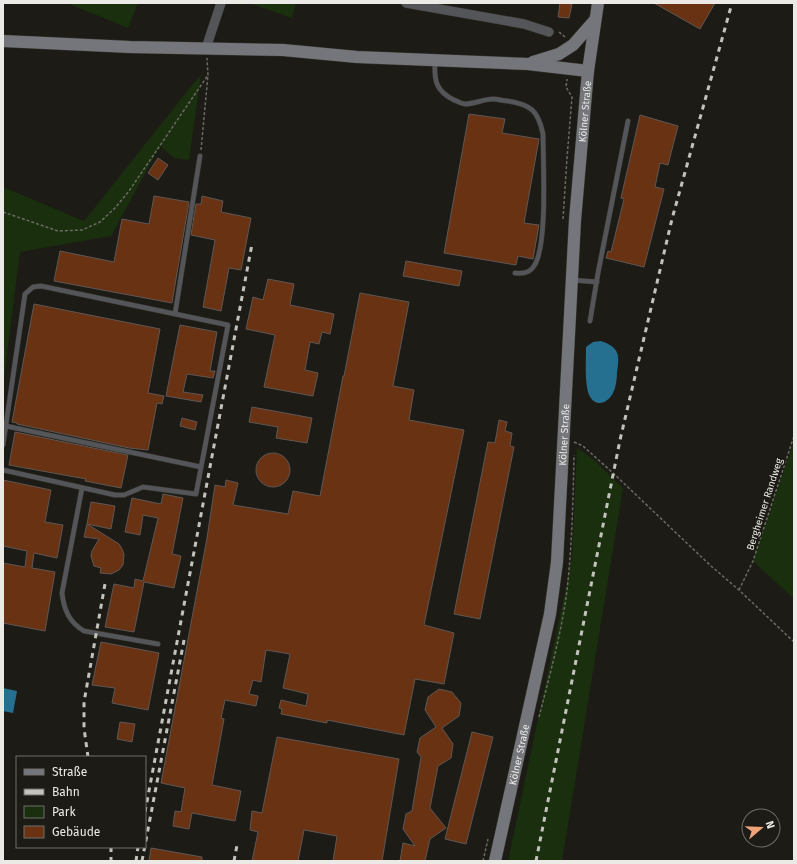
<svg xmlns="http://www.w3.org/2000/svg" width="797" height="864" font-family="'Fira Sans',sans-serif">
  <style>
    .green { fill: #192f0d }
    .water { fill: #256f91 }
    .building { fill: #683213; stroke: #5f5754 }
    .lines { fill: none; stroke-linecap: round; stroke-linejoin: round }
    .lane-casing { stroke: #3a3832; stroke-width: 5.5 }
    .street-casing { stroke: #3a3832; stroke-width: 10 }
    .secondary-casing { stroke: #3a3832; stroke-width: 13 }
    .path { stroke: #6c6a65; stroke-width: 1.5; stroke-dasharray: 3 2; stroke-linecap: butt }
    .lane { stroke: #545558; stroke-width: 4.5 }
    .street { stroke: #545558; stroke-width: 9 }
    .secondary { stroke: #74767b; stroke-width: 12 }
    .rail { stroke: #c3c2bd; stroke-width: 3; stroke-dasharray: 5 5; stroke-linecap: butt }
    .labels { text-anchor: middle; stroke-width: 3.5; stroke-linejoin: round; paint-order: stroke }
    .street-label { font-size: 10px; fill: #ebeae6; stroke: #1d1b15 }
  </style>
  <rect width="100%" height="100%" fill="#1d1b15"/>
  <g class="green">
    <path d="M67,3h71l-10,25z"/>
    <path d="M249,3h47l-4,15z"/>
    <path d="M201,74l-12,86 -15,-2 -14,-12 -49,90 -91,16 -17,134v-199l81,34z"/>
    <path d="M794,441v158l-41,-38z"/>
    <path d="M577,448l15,10 31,30 -61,373h-54l64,-303z"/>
  </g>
  <g class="water">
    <path d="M601,341c18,6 19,14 16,31 0,7 -1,15 -4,21 -9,16 -24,12 -26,-6 -2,-12 -1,-27 -1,-40l7,-5z"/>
    <path d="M3,688l14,3 -4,22 -10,-2z"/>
  </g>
  <g class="building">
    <path d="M560,3l12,1 -3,14 -11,-1z"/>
    <path d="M654,3h61l-15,26z"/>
    <path d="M469,114l36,5 -3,14 37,6 -15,84 15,2 -6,34 -15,-3 -2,9 -72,-12z"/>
    <path d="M640,115l38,11 -10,39 -8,-2 -5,24 9,2 -20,78 -38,-9 2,-7 3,1 13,-53 -3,-1z"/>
    <path d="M158,158l10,7 -10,15 -10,-7z"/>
    <path d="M154,196l35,6 -17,101 -118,-22 6,-30 54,11 8,-43 27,5z"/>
    <path d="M202,196l21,5 -2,11 30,6 -10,52 -12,-2 -8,43 -18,-4 12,-67 -24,-5 5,-31h5z"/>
    <path d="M406,261l56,10 -3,15 -56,-10z"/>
    <path d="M268,279l26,5 -4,21 44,9 -4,20 -8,-2 -3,12 -9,-2 -5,28 13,3 -5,23 -49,-9 11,-52 -29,-6 7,-32 10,3z"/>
    <path d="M360,293l49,9 -16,84 21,4 -5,30 55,10 -40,195 30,8 -10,51 -29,-5 -11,56 -77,-15v3l-46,-9 1,-5 -3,-1 2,-8 25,6 2,-12 -25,-6 7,-34 -24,-4 -5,32 -8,-2 -4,14 9,2 -2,10 -31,-6 -4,18 3,1 -12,66 29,6 -6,30 -43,-8 -3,16 -16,-3 2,-15 6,1 4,-24 -24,-5 46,-245 8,-53 10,2 1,-7 12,3 -5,22 55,9 5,-23 27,5 23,-120h1z"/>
    <path d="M34,304l126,25 -12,64 16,3 -2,8 -5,-1 -9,47 -19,-2 -112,-24v-1l-5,-1z"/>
    <path d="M180,325l37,7 -7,39h5l-2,7 -26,-4 -4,18 20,3 -2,7 -35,-6z"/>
    <path d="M252,407l60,11 -5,25 -31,-5 2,-11 -29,-5z"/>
    <path d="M182,418l15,4 -2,8 -15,-4z"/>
    <path d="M499,420l8,2 -2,9 7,2 -2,13 4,1 -34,172 -26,-5 34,-172 7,1z"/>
    <path d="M15,432l113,23 -7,33 -36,-7 1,-2 -77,-14z"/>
    <circle cx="273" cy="470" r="17"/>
    <path d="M3,480l48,10 -6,32 18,3 -6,33 -23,-5 -2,15 23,4 -10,59 -42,-8v-60l22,4 2,-16 -24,-5z"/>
    <path d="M163,494l20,4 -11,56 9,2 -7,32 -30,-6 -10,50 -29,-5 9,-43 20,4 1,-9 8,2 15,-63 -15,-3 -3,20 -15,-3 7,-34 29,6z"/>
    <path d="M91,502l24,4 -4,23 -24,-5z"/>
    <path d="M87,524l32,20 3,5 2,5 -1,11 -4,5 -8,4 -11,-1 1,-5 -7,-2 -3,-10 1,-5 7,-12 -15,-2z"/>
    <path d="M101,642l58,11 -11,57 -36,-7 3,-15 -23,-3z"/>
    <path d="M439,689l13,3 9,11 -2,13 -17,12 11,16 -2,14 -13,8 -8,42 16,20 -16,11 -5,22h-25l3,-18 12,3 -12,-17 3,-15 6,-3 9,-54 -4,-5 3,-14 16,-11 -11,-17 3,-13z"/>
    <path d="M120,722l15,2 -3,18 -15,-3z"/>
    <path d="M472,732l21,5 -27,107 -21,-5z"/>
    <path d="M277,737l122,22 -17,102h-49l4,-25 -33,-6 -6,31h-46l6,-29 -8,-2 2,-19 10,2z"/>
    <path d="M151,848l51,9v4h-53z"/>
  </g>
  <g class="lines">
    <g class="lane-casing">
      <g id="lane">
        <path d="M435,62c-1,19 1,29 19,38 3,1 8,4 11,4 9,0 19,-5 28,-5 5,0 10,2 15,2 23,4 30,9 35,33 0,28 5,112 -9,132 -4,7 -11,8 -19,7"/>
        <path d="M572,280l25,2"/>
        <path d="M175,314l25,-158"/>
        <path d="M590,321l8,-48 30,-152"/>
        <path d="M6,426l195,41"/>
        <path d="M3,445l22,-151 8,-7 8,-1 187,39 -32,169 -53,-7 -19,8h-9l-112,-25"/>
        <path d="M82,488l-20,105c2,17 7,29 22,38l74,13"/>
      </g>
    </g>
    <g class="street-casing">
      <g id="street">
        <path d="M406,3l118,21 25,8"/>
        <path d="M206,48l15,-45"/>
      </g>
    </g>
    <g class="secondary-casing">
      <g id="secondary">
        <path d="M3,41l127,6 153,3 74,7 171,7 60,7"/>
        <path d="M533,62l26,-8 14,-9 22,-25"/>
        <path id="s1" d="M495,861l55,-247 7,-52 18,-342 13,-149 10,-68"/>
      </g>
    </g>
    <g class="path">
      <path d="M559,32l6,5"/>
      <path d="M201,150l7,-75 -1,-17"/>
      <path d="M3,212l55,19 24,-1 18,-8 15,-14 14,-17 79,-116"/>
      <path d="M563,219l4,-61 5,-61 -6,-10 1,-8"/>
      <path d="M574,442l9,4 30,27 98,93 28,24 55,52"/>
      <path d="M739,590l14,-29 41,-125"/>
      <path d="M539,717c10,-39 21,-79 27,-119 6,-47 7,-95 8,-143"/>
      <path d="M483,861l5,-22"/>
    </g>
    <use href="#lane" class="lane"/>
    <use href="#street" class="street"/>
    <use href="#secondary" class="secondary"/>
    <g class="rail">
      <path d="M88,757l-4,-29v-26l21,-118"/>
      <path d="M145,812l107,-568"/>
      <path d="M111,847v14"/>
      <path d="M136,861l2,-14"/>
      <path d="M142,861l43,-226"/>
      <path d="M234,861l3,-16"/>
      <path d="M536,861l84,-421 52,-221 60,-216"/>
    </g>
  </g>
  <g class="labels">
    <g class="street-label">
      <text dy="4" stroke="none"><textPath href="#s1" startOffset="757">Kölner Straße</textPath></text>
      <text dy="4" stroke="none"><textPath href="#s1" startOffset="433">Kölner Straße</textPath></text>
      <text transform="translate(764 504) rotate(-72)" y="4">Bergheimer Randweg</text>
      <text dy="4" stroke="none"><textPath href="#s1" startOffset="109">Kölner Straße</textPath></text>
    </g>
  </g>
  <rect width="797" height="864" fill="none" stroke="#ebeae6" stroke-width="8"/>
  <rect x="16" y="756" width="130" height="92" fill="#1d1b15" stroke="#6f6e69"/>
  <rect x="24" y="769" width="20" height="6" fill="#74767b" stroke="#6f6e69"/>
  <text x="52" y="776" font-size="12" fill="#ebeae6">Straße</text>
  <rect x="24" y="789" width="20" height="6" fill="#c3c2bd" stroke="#6f6e69"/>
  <text x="52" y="796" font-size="12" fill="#ebeae6">Bahn</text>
  <rect x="24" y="806" width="20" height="12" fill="#192f0d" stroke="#6f6e69"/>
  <text x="52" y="816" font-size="12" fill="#ebeae6">Park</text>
  <rect x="24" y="826" width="20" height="12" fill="#683213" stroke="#6f6e69"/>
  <text x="52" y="836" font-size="12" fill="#ebeae6">Gebäude</text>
  <g transform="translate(761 828) rotate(71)"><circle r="19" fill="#1d1b15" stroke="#6f6e69"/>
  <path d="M0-3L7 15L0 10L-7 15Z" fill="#f0a378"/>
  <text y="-6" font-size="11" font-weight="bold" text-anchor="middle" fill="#ebeae6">N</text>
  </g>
</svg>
